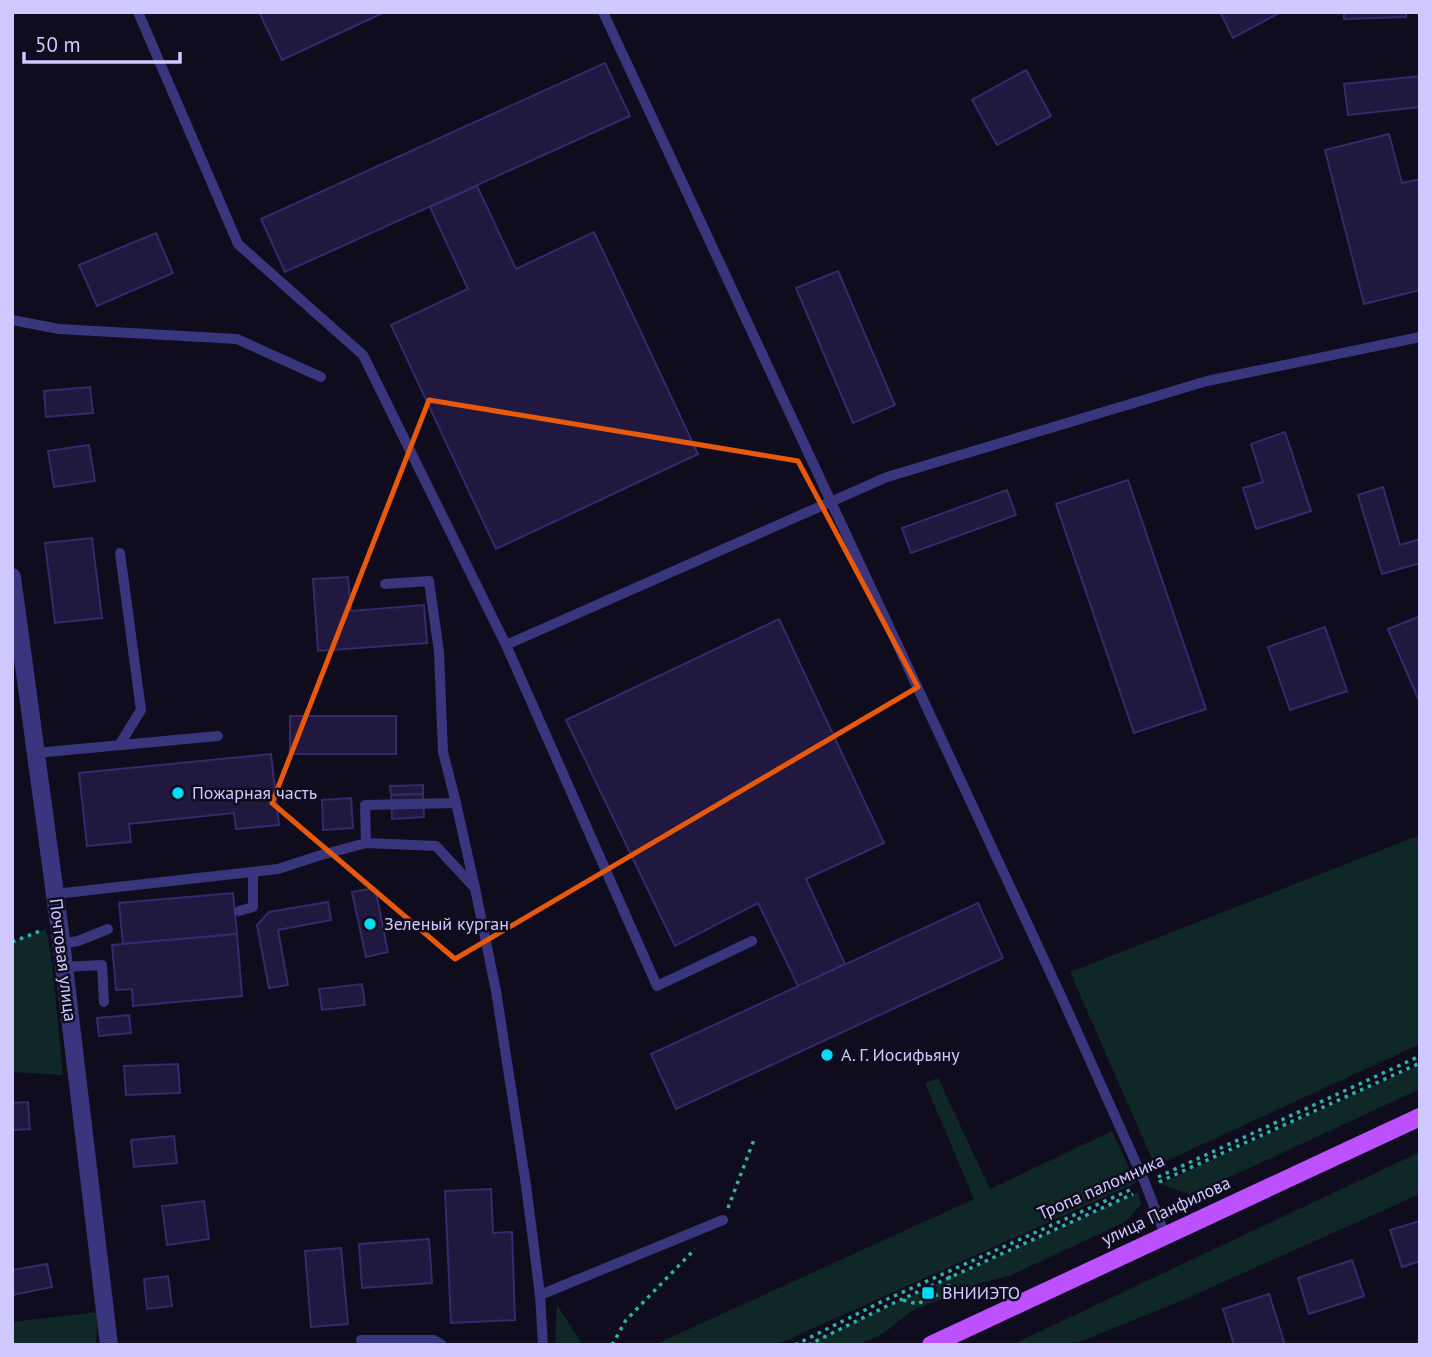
<svg xmlns="http://www.w3.org/2000/svg" width="1432" height="1357" font-family="'PT Sans',sans-serif">
  <style>
    .green { fill: #0f2827 }
    .building { fill: #20183f; stroke: #36296c; stroke-width: 2 }
    .lines { fill: none; stroke-linecap: round; stroke-linejoin: round }
    .path { stroke: #2cb0a8; stroke-width: 3.5; stroke-dasharray: 3.5 5; stroke-linecap: butt }
    .service { stroke: #39367e; stroke-width: 10 }
    .minor { stroke: #39367e; stroke-width: 18 }
    .primary { stroke: #bd50ff; stroke-width: 18 }
    .marked { fill: none; stroke: #e8590c; stroke-width: 5; stroke-linejoin: round }
    .poi-dot { fill: #00dcf4; stroke: #0f0c1e; stroke-width: 2.5 }
    .labels { text-anchor: middle; stroke-width: 5; stroke-linejoin: round; paint-order: stroke }
    .poi-label { font-size: 18px; fill: #cfc9ff; stroke: #0f0c1e; text-anchor: start }
    .street-label { font-size: 18px; fill: #cfc9ff; stroke: #0f0c1e }
  </style>
  <rect width="100%" height="100%" fill="#0f0c1e"/>
  <g class="green">
    <path d="M1420,835v209l-265,122 -85,-194z"/>
    <path d="M46,929l6,33 11,113 -51,-3v-130z"/>
    <path d="M1420,1064v25l-229,106 -31,-11z"/>
    <path d="M938,1078l52,111 122,-58 24,52 -360,162h-122l320,-146 -49,-116z"/>
    <path d="M1420,1152v42l-237,106 -111,45h-61z"/>
    <path d="M1138,1192l3,12 -14,17 -118,55 -33,8 -66,28 -26,21 -26,12h-54z"/>
    <path d="M557,1305l26,40h-28z"/>
    <path d="M98,1312l-2,33h-84v-23z"/>
  </g>
  <g class="building">
    <path d="M259,12h126l-103,48z"/>
    <path d="M1220,12h61l-48,26z"/>
    <path d="M1344,12h62v5l-62,2z"/>
    <path d="M605,63l25,53 -345,156 -24,-53z"/>
    <path d="M1026,70l25,46 -54,29 -25,-45z"/>
    <path d="M1420,76v31l-72,8 -4,-31z"/>
    <path d="M1389,134l13,49 18,-4v111l-56,14 -39,-154z"/>
    <path d="M477,186l39,83 78,-37 104,222 -202,95 -105,-224 77,-36 -38,-82z"/>
    <path d="M156,233l17,40 -76,33 -18,-41z"/>
    <path d="M838,271l57,134 -42,18 -57,-135z"/>
    <path d="M90,387l3,26 -47,4 -2,-26z"/>
    <path d="M1285,432l26,79 -55,18 -13,-41 20,-6 -12,-38z"/>
    <path d="M89,445l6,36 -41,6 -6,-36z"/>
    <path d="M1128,480l78,229 -72,24 -78,-229z"/>
    <path d="M1383,487l17,58 20,-6v24l-38,11 -24,-79z"/>
    <path d="M1007,490l9,25 -105,38 -9,-25z"/>
    <path d="M92,538l10,80 -47,5 -10,-80z"/>
    <path d="M348,577l3,34 73,-6 3,38 -109,8 -5,-72z"/>
    <path d="M1420,616v87l-32,-74z"/>
    <path d="M779,619l105,224 -78,36 39,85 -47,22 -40,-83 -83,43 -109,-226z"/>
    <path d="M1325,627l22,64 -57,19 -22,-63z"/>
    <rect x="290" y="716" width="106" height="38"/>
    <path d="M271,754l8,71 -43,4 -2,-16 -105,11 2,18 -44,4 -8,-73z"/>
    <path d="M423,785v9l-32,1 -1,-9z"/>
    <path d="M423,794l1,23 -32,2 -1,-24z"/>
    <path d="M351,798l2,30 -30,2 -1,-30z"/>
    <path d="M375,888l13,64 -22,5 -14,-65z"/>
    <path d="M233,893l4,41 -114,10 -4,-41z"/>
    <path d="M328,902l3,18 -53,10 10,55 -19,3 -12,-63 12,-13z"/>
    <path d="M978,903l25,55 -327,151 -25,-55z"/>
    <path d="M237,934l5,62 -109,10 -1,-17 -16,1 -4,-45z"/>
    <path d="M362,984l3,21 -43,5 -3,-21z"/>
    <path d="M129,1015l2,18 -32,3 -2,-18z"/>
    <path d="M178,1064l2,29 -54,2 -2,-29z"/>
    <path d="M28,1102l2,27 -18,1v-27z"/>
    <path d="M174,1136l3,27 -43,4 -3,-27z"/>
    <path d="M491,1189l2,44 19,-1 3,88 -64,3 -6,-132z"/>
    <path d="M204,1201l5,38 -42,6 -5,-39z"/>
    <path d="M1420,1221v40l-18,6 -12,-37z"/>
    <path d="M429,1239l3,44 -70,5 -3,-44z"/>
    <path d="M341,1248l7,76 -37,3 -6,-76z"/>
    <path d="M1352,1260l12,36 -55,18 -11,-36z"/>
    <path d="M47,1264l5,23 -40,8v-25z"/>
    <path d="M168,1276l4,30 -25,3 -3,-30z"/>
    <path d="M1269,1294l16,51h-51l-11,-36z"/>
  </g>
  <g class="lines">
    <g class="path">
      <path d="M12,942l28,-11"/>
      <path d="M1158,1177l262,-121"/>
      <path d="M1159,1182l261,-119"/>
      <path d="M728,1208l27,-71"/>
      <path d="M903,1300l14,4 31,-14 2,-19"/>
      <path d="M612,1345l14,-25 69,-71"/>
      <path d="M795,1345l88,-44 249,-112"/>
      <path d="M808,1345l79,-39 246,-112"/>
    </g>
    <g class="service">
      <path d="M138,12l100,232 125,111 143,290 381,-168 320,-96 213,-44"/>
      <path d="M603,12l459,986 83,185 20,52"/>
      <path d="M12,320l47,9 178,10 84,38"/>
      <path d="M120,553l21,157 -21,34"/>
      <path d="M385,584l44,-3 10,71 4,100 13,51 19,85 21,103 30,194 14,110 3,50"/>
      <path d="M506,645l151,341 95,-45"/>
      <path d="M36,753l182,-17"/>
      <path d="M366,843l-1,-38 91,-2"/>
      <path d="M55,894l223,-25 43,-14 45,-12 70,3 37,40"/>
      <path d="M239,911l14,-4v-35"/>
      <path d="M61,944l17,-3 30,-12"/>
      <path d="M64,967l38,-2 2,37"/>
      <path d="M540,1295l183,-75"/>
      <path d="M361,1340h73l8,5"/>
    </g>
    <path class="minor" d="M12,577l47,347 50,421"/>
    <path class="primary" d="M931,1345l489,-228"/>
  </g>
  <path class="marked" d="M429,400l369,61 120,226 -463,272 -183,-156z"/>
  <g class="poi-dot">
    <circle cx="178" cy="793" r="7"/>
    <circle cx="370" cy="924" r="7"/>
    <circle cx="827" cy="1055" r="7"/>
    <rect x="921" y="1286" width="14" height="14" rx="3.5"/>
  </g>
  <g class="labels">
    <g class="poi-label">
      <text x="192" y="799">Пожарная часть</text>
      <text x="384" y="930">Зеленый курган</text>
      <text x="841" y="1061">А. Г. Иосифьяну</text>
      <text x="942" y="1299">ВНИИЭТО</text>
    </g>
    <g class="street-label">
      <text transform="translate(63 960) rotate(83)" y="6">Почтовая улица</text>
      <text transform="translate(1101 1187) rotate(-24)" y="6">Тропа паломника</text>
      <text transform="translate(1166 1211) rotate(-25)" y="6">улица Панфилова</text>
    </g>
  </g>
  <rect width="1432" height="1357" fill="none" stroke="#cfc9ff" stroke-width="28"/>
  <path d="M24 52v10h156v-10" fill="none" stroke="#cfc9ff" stroke-width="3.5"/>
  <text x="35" y="52" font-size="21" fill="#cfc9ff" stroke="#0f0c1e" stroke-width="5" paint-order="stroke">50 m</text>
</svg>
